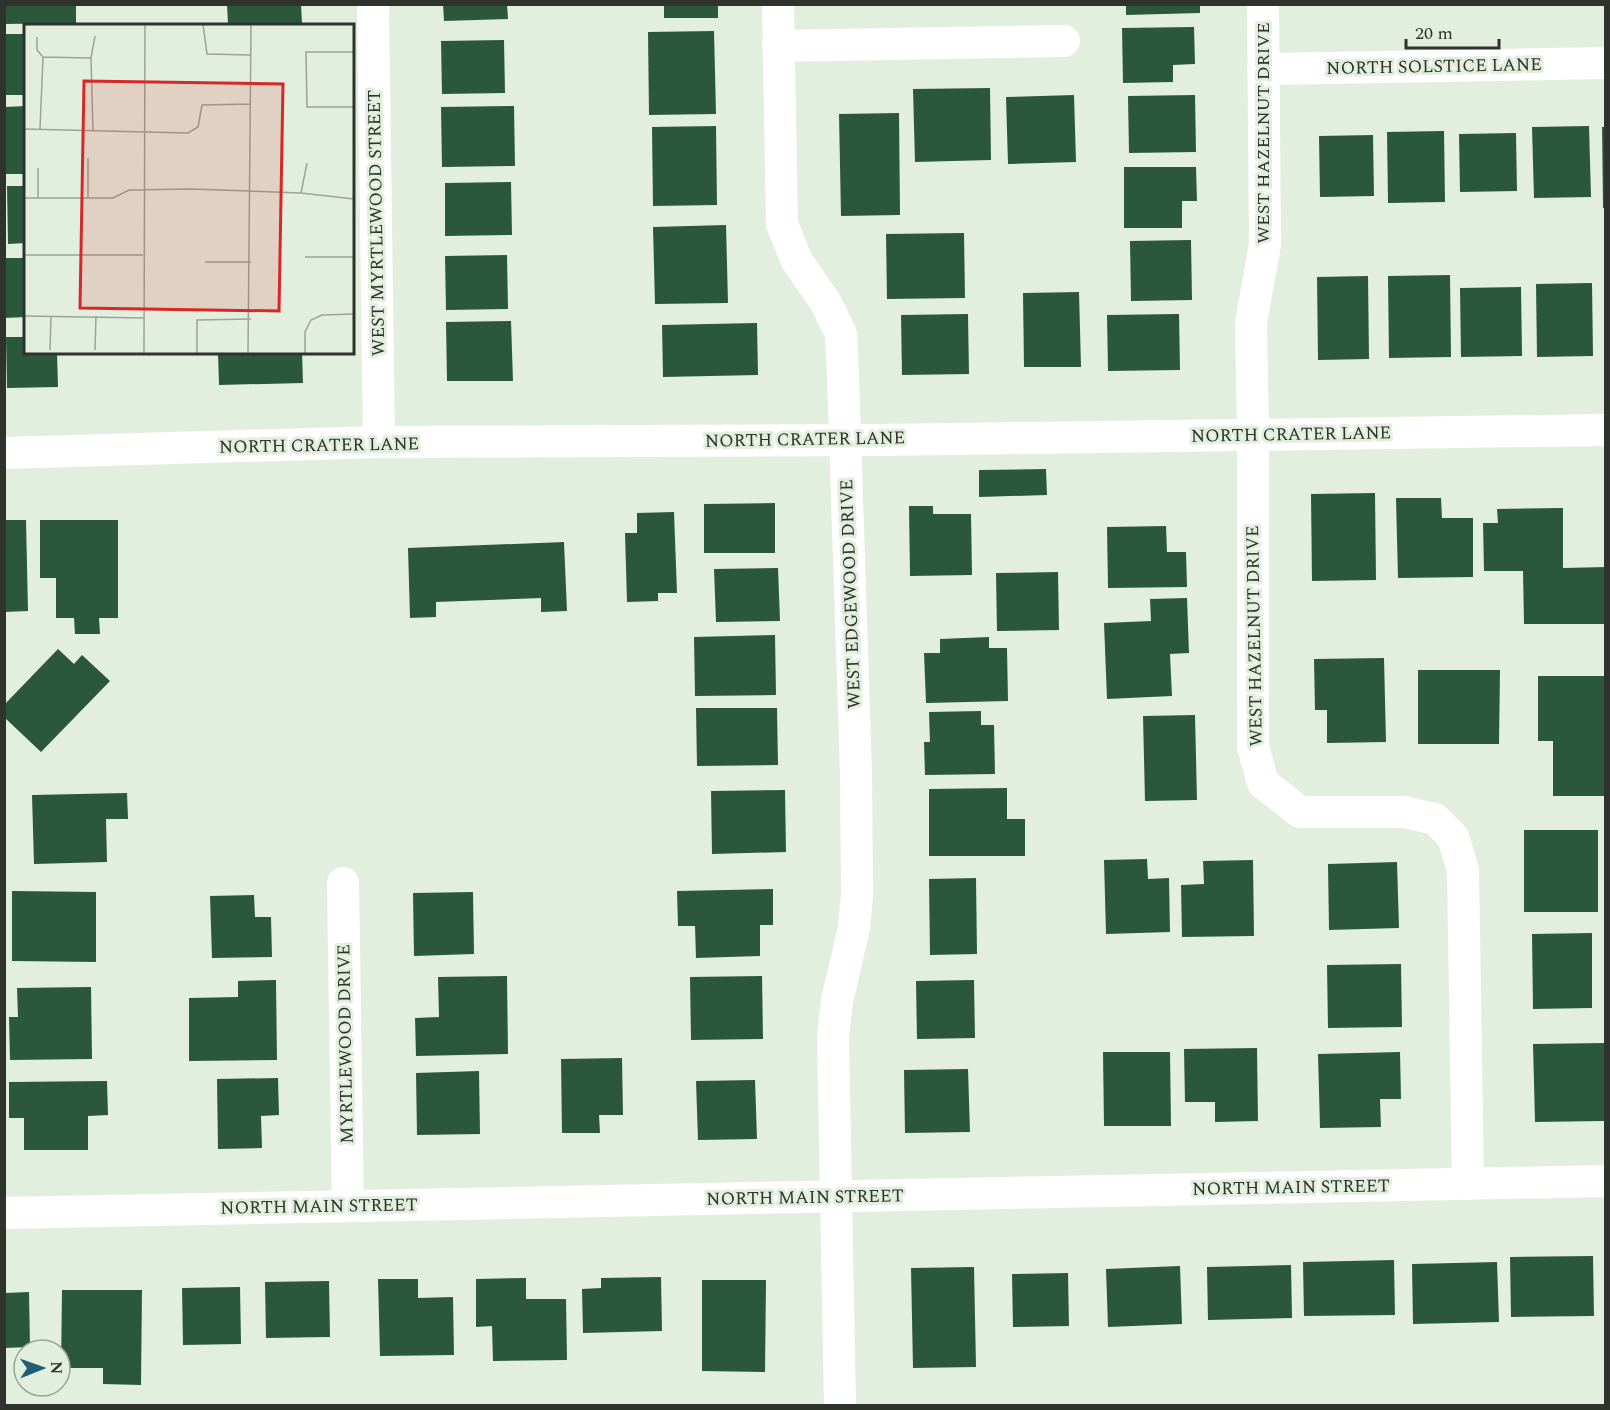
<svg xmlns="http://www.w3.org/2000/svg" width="1610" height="1410" font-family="Spectral,serif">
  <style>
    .building { fill: #2b583c }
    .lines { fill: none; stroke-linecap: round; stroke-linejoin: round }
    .minor { stroke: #fff; stroke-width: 32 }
    .labels { text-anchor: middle; stroke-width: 6; stroke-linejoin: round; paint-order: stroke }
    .street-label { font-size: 18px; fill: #2e332c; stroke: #e3efde }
    .inset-road { fill: none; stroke: #9ba497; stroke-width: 1.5 }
    .view { fill: #d62828; fill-opacity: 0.15; stroke: #d62828; stroke-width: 3 }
    .inset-edge { fill: none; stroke: #2e332c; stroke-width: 3 }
  </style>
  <rect width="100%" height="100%" fill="#e3efde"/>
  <g class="building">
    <path d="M4,4h72v19l-72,1z"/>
    <path d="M227,4h74l1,19 -74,1z"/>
    <path d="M443,4h64l1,15 -64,2z"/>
    <rect x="664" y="4" width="54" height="14"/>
    <path d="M1126,4h74v9l-74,2z"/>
    <path d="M1194,27l1,37 -22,1v17l-50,1 -1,-55z"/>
    <path d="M714,31l2,83 -67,1 -1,-83z"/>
    <rect x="4" y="34" width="22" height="61"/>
    <path d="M504,40l1,53 -63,1 -1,-53z"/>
    <path d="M990,88l1,72 -76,2 -2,-73z"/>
    <path d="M1074,95l2,67 -68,2 -2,-67z"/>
    <path d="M1195,95l1,57 -67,1 -1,-57z"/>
    <path d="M26,106v68h-22v-67z"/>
    <path d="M514,106l1,60 -73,1 -1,-60z"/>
    <path d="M899,113l1,102 -59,1 -2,-102z"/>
    <path d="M716,126l1,79 -64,1 -1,-79z"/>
    <path d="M1589,126l2,71 -57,1 -2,-71z"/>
    <path d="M1602,127h4v81h-3z"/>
    <path d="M1444,131l1,71 -57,1 -1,-71z"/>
    <path d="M1516,133l1,58 -57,1 -1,-58z"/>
    <path d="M1373,135l1,61 -54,1 -1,-61z"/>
    <path d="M1124,167h72l1,34h-15v27h-58z"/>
    <path d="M511,182l1,53 -67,1v-53z"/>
    <path d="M7,186h19v57l-18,1z"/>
    <path d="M726,225l2,78 -73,1 -2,-77z"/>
    <path d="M964,233l1,65 -78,1 -1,-65z"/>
    <path d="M1191,240l1,60 -61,1 -1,-60z"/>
    <path d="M507,255l1,54 -62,1 -1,-54z"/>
    <path d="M4,258h22v59l-22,1z"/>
    <path d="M1450,275l1,82 -62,1 -1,-82z"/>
    <path d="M1368,276l1,83 -51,1 -1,-83z"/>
    <path d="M1592,283l1,73 -56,1 -1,-73z"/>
    <path d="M1521,287l1,69 -61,1 -1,-69z"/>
    <path d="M1079,292l2,75h-57l-1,-74z"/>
    <path d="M968,314l1,60 -67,1 -1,-60z"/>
    <path d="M1179,314l1,56 -72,1 -1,-56z"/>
    <path d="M511,321l2,60h-66l-1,-59z"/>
    <path d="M757,323l1,52 -95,2 -1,-52z"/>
    <path d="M6,337h20v15h31l1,35 -51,1z"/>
    <path d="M218,352h84l1,31 -84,2z"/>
    <path d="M1046,469l1,26 -68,2v-27z"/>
    <path d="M1375,493l1,87 -64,1 -1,-87z"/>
    <path d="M1396,498h45l1,20h31v59l-75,1z"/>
    <path d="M775,503v50h-71v-49z"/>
    <path d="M909,506h24v8h38l1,61 -62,1z"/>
    <path d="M1563,508v60l43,-1v57h-82l-1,-53h-39l-1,-48h15l-1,-14z"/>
    <path d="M674,512l3,81h-19v8l-31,1 -2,-69h12v-20z"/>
    <path d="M4,520h22l2,91 -24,1z"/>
    <path d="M40,520h78v98h-19l1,16h-25l-1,-16h-18v-40h-16z"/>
    <path d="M1166,526l1,26h19l1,35 -79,1 -1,-61z"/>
    <path d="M564,542l3,69 -26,1v-14l-105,4v15l-26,1 -2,-70z"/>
    <path d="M778,568l2,53 -64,1 -2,-53z"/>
    <path d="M1058,572l1,58 -62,1 -1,-58z"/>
    <path d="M1187,598l2,55 -19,1 2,42 -65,3 -3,-76 47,-2 -1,-22z"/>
    <path d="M775,635l1,60 -81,1 -1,-59z"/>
    <path d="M989,637v11h18l1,53 -82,2 -2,-50h16v-14z"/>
    <path d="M58,649l16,15 8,-9 28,26 -69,71 -37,-35v-12z"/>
    <path d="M1384,658l2,84 -59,1v-33h-12l-1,-51z"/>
    <path d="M1418,670h82l-1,74h-81z"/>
    <path d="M1538,676h68v120h-53v-55h-15z"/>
    <path d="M696,708h81l1,57 -81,1z"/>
    <path d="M981,711v14h13l1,49 -70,1 -1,-33h6l-1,-30z"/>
    <path d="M1195,715l2,85 -52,1 -2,-85z"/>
    <path d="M1007,788v31h18v37h-96v-67z"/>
    <path d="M785,790l1,62 -74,2 -1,-63z"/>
    <path d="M127,793l1,26h-22l1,43 -73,2 -2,-69z"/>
    <rect x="1524" y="830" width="74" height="82"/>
    <path d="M1147,859l1,20 21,-1 1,54 -64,2 -2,-74z"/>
    <path d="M1253,860l1,76 -72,1 -1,-52 23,-1 -1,-23z"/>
    <path d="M1397,862l2,66 -70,2 -1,-66z"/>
    <path d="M976,878l1,76 -47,1 -1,-76z"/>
    <path d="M773,889v36h-13v31l-64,2 -1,-32h-17l-1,-35z"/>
    <path d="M12,891l84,1v70l-84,-1z"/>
    <path d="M473,892l1,62 -60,2 -1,-63z"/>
    <path d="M254,895l1,22h16l1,40 -60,1 -2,-62z"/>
    <path d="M1592,933v75l-59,1 -1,-75z"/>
    <path d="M1401,964l1,63 -74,1 -1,-63z"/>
    <path d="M507,976l1,78 -92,2 -1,-38 24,-1 -1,-40z"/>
    <path d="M762,976l1,63 -72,1 -1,-63z"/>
    <path d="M276,980l1,80 -88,1v-63l49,-1v-16z"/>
    <path d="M974,980l1,58 -58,1 -1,-58z"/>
    <path d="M91,987l1,72 -82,1 -1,-43h9l-1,-29z"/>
    <path d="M1606,1043l-2,78 -69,1 -2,-78z"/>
    <path d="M1257,1048l1,73 -43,1v-20h-30l-1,-53z"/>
    <path d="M1103,1052h67l1,74h-67z"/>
    <path d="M1400,1052l1,47h-21l1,28 -61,1 -2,-74z"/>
    <path d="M622,1058l1,57h-24l1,18h-38l-1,-74z"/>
    <path d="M968,1069l2,63 -65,1 -1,-63z"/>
    <path d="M479,1071l1,63 -63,1 -1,-62z"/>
    <path d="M278,1078l1,37 -18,1 1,32 -44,1 -1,-70z"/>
    <path d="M755,1080l2,59 -59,1 -2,-59z"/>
    <path d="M107,1081l1,34 -20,1v34h-64v-32h-15v-36z"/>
    <path d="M1593,1256l1,60 -83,1 -1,-60z"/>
    <path d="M1394,1260l1,55 -91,1 -1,-54z"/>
    <path d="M1497,1262l2,60 -86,2 -1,-60z"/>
    <path d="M1291,1265l1,53 -84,2 -1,-53z"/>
    <path d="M1180,1266l2,58 -74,3 -2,-58z"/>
    <path d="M974,1267l2,100 -63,1 -2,-100z"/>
    <path d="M1068,1273l1,53 -56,1 -1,-53z"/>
    <path d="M661,1277l1,54 -79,2 -1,-44 19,-1v-10z"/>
    <path d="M526,1278v21h40l1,61 -74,1 -1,-35 -16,1v-48z"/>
    <path d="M378,1279h40v19l35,-1 1,58 -74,1z"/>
    <path d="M702,1280h64l-1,92 -63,-1z"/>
    <path d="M329,1281l1,56 -64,1 -1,-56z"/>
    <path d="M240,1287l1,57 -58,1 -1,-57z"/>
    <path d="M62,1290h80l-1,95 -38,-1v-16h-42z"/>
    <path d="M29,1292l1,55 -26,1v-55z"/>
  </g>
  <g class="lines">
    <g class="minor">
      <path d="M373,4l6,438"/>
      <path d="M778,4l4,220 15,37 29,42 15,31 2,42 13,397 1,122 -3,33 -17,73 -4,36 7,369"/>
      <path d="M1263,4l2,241 -14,77 2,113v312l10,36 37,29h104l31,7 18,18 10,33 5,314"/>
      <path d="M778,46l286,-5"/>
      <path d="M1263,69l343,-6"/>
      <path d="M4,453l375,-11 501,-2 726,-10"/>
      <path d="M343,883l5,323"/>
      <path d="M4,1213l1602,-32"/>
    </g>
  </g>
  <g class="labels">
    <g class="street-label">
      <text transform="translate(1434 66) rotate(-1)" y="6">NORTH SOLSTICE LANE</text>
      <text transform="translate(1263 133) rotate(-90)" y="6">WEST HAZELNUT DRIVE</text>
      <text transform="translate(376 223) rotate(-91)" y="6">WEST MYRTLEWOOD STREET</text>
      <text transform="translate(1291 434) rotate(-1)" y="6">NORTH CRATER LANE</text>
      <text transform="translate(805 439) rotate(-1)" y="6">NORTH CRATER LANE</text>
      <text transform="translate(319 445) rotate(-1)" y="6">NORTH CRATER LANE</text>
      <text transform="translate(850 594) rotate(-92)" y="6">WEST EDGEWOOD DRIVE</text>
      <text transform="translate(1254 636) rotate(-91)" y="6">WEST HAZELNUT DRIVE</text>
      <text transform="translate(345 1044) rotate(-91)" y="6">MYRTLEWOOD DRIVE</text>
      <text transform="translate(1291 1187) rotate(-1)" y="6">NORTH MAIN STREET</text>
      <text transform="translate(805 1197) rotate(-1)" y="6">NORTH MAIN STREET</text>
      <text transform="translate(319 1206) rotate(-1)" y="6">NORTH MAIN STREET</text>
    </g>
  </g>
  <g transform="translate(24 24)">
    <rect width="330" height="330" fill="#e3efde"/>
    <path class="inset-road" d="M54,0h31M179,0l4,30 43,1M13,13v13l6,7M330,28h-48l1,55h47M67,34l2,72M67,34l4,-22M0,105l164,4 10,-6 4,-22 49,-1M16,105l3,-72 48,1M64,134v40M277,169l6,-30M0,174h89l16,-8 62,-1 110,4 53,6M14,174v-30M0,231h119M281,233h49M181,238h46M0,292l120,2M26,326l1,-34M71,326l1,-34M120,330l1,-330M173,330v-34l54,-1M224,330l3,-330M281,330v-22l6,-12 11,-5 32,-1"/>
    <path class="view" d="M60,57l199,3 -4,227 -199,-3z"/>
    <rect width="330" height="330" class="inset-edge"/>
  </g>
  <rect width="1610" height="1410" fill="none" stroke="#2e332c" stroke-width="12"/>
  <g transform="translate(42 1368) rotate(89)"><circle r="28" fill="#e3efde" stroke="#9ba497" stroke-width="1.5"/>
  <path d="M0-4.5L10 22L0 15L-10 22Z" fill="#215d75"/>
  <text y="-9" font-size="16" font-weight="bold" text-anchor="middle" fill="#2e332c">N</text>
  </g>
  <path d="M1406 39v9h93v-9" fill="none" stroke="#2e332c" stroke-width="3"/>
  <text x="1415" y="39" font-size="18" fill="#2e332c" stroke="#e3efde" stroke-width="4.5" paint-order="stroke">20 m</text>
</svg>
